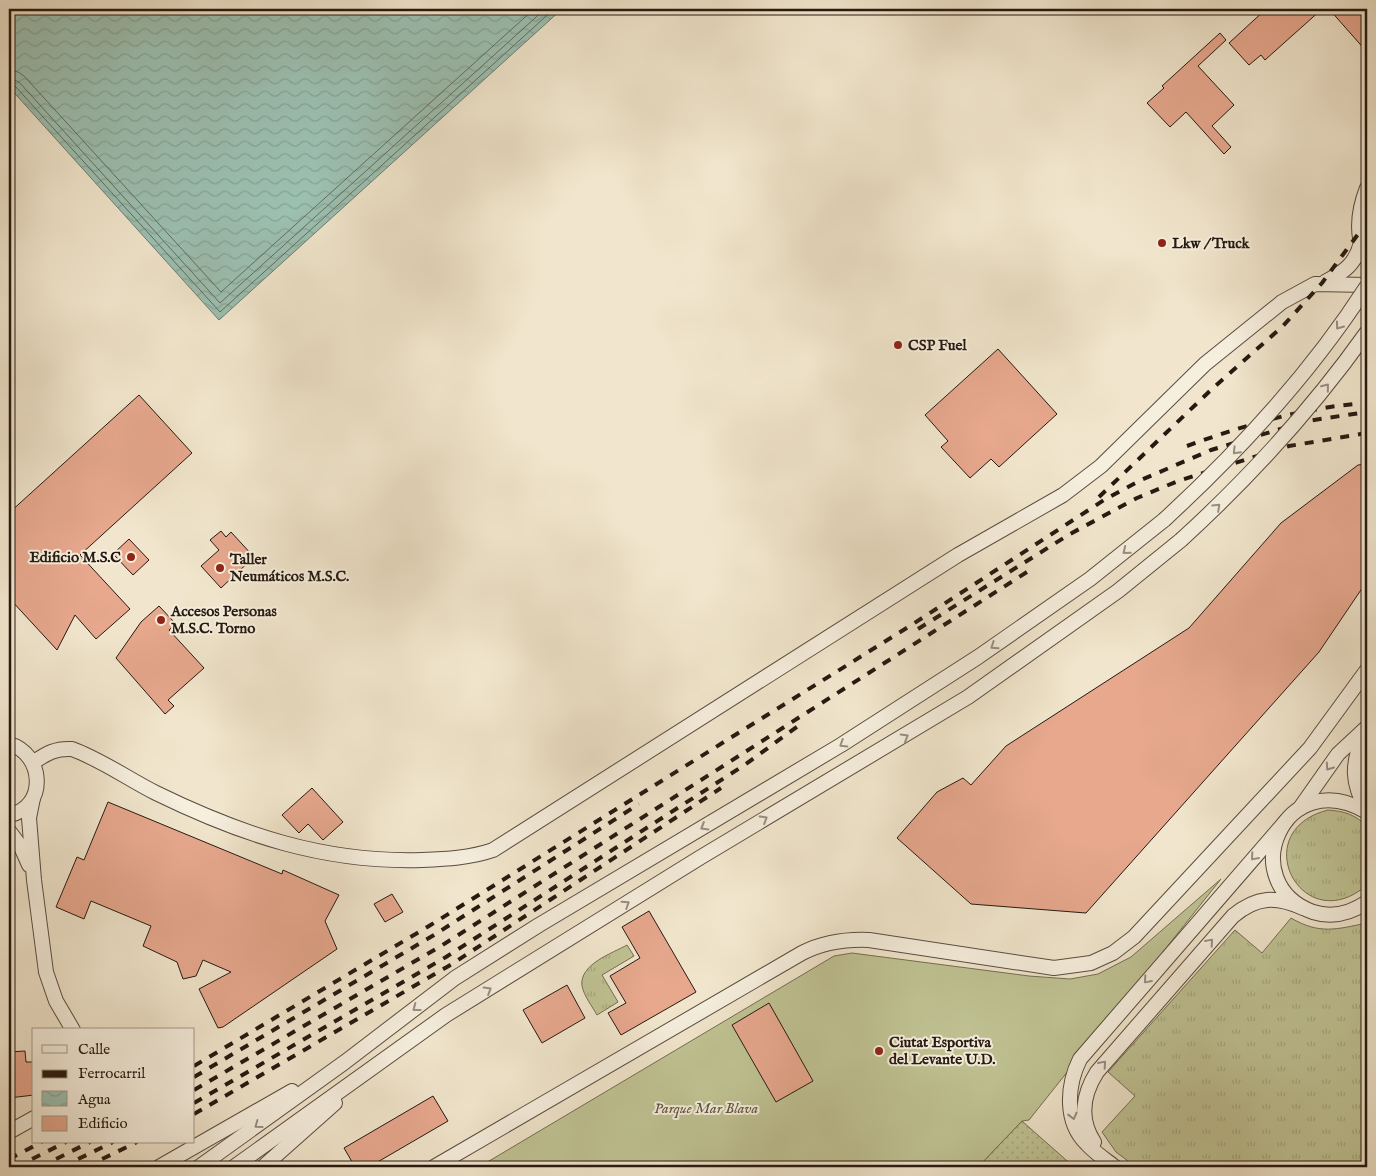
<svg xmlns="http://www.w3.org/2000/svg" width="1376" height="1176" font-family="'IM FELL English',serif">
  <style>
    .grass { fill: url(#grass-tufts); stroke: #736e52 }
    .park { fill: url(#park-dots); stroke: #736e52 }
    .garden { fill: #c0c394; stroke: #736e52 }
    .water { fill: url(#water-waves); stroke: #6d7d71 }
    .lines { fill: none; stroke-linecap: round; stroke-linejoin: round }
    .shore { stroke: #616c61; stroke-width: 1 }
    .building { fill: #e7a88e; stroke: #261911 }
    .street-casing { stroke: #594c40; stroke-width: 16 }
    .street { stroke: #f6efde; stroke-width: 14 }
    .rail { stroke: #261911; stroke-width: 4; stroke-dasharray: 9 9; stroke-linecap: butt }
    .street-bridge-casing { stroke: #594c40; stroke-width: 16; stroke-linecap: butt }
    .street-bridge { stroke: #f6efde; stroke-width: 14 }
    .oneway { stroke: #988f82 }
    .poi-dot { fill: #8f2418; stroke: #f6efde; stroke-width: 2 }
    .labels { text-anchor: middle; stroke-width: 4; stroke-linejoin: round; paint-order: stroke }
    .poi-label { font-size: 15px; font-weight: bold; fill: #261911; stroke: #f6efde; text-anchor: start }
    .park-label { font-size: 15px; font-style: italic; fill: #5c543f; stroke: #f6efde }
  </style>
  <defs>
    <pattern id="grass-tufts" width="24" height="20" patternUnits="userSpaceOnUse" patternTransform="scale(1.25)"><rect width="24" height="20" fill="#c0c394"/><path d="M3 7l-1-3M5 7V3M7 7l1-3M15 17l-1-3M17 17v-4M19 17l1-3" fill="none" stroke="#a5a77f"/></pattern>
    <pattern id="park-dots" width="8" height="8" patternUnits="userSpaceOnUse" patternTransform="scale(1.25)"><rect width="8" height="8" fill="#c0c394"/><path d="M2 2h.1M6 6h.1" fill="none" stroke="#a5a77f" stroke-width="1.8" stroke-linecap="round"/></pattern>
    <pattern id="water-waves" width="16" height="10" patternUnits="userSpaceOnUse" patternTransform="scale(1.25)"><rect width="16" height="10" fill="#9cc0b1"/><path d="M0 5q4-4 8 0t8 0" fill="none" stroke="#86a497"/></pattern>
  </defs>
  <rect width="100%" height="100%" fill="#f1e6cd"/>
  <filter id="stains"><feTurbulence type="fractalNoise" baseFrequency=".004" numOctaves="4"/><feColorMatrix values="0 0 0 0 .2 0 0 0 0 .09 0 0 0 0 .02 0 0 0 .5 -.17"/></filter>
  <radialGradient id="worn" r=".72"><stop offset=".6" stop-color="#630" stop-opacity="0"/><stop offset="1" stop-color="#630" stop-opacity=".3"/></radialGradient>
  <g class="grass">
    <path d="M1328,810c17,1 27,5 39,16v59c-65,56 -122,-54 -39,-75z"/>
    <path d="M1291,918c29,17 46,11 76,5v244h-231l-20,-15 -14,-20 33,-36 -27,-24 127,-142 27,23z"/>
    <path d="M627,945l7,11 -32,19 16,27 -21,13c-5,-9 -13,-19 -15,-29 -3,-22 31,-33 45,-41z"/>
  </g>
  <path class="park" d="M1022,1121l52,46h-96z"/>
  <path class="garden" d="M1221,879l-192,241 -7,1 -44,46h-499l355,-211 18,-3 177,23 41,3 28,-5 33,-17z"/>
  <path class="water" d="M9,9h553l-343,311 -210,-233z"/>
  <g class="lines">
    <g class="shore">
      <path d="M9,70l9,2 6,4 197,216 313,-283"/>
      <path d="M9,78l10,4 201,221 325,-294"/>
      <path d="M9,84l6,2 205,226 334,-303"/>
    </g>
  </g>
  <g class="building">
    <path d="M1266,9h56l-57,51 -4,-5 -12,10 -20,-22z"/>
    <path d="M1329,9h38v43z"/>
    <path d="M1220,33l6,7 -28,26 36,39 -22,21 19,21 -7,7 -38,-42 -16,15 -23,-24 17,-15 -2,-2z"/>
    <path d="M998,349l59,65 -58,53 -8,-8 -21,19 -29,-31 7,-6 -23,-26z"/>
    <path d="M139,395l53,58 -112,102 50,54 -34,30 -21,-24 -18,35 -47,-51 -1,-86z"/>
    <path d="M1367,464v117l-48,71 -233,261 -115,-9 -74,-66 40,-46 26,-14 8,7 35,-39 183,-118 92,-105 77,-58z"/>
    <path d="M221,531l5,6 5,-5 23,25 -33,31 -20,-22 18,-16 -9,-10z"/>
    <path d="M129,539l20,21 -16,15 -20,-21z"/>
    <path d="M159,606l17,18 -7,6 35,38 -36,32 6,6 -9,8 -49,-56 25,-36z"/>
    <path d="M312,788l31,34 -20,18 -15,-16 -9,9 -17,-18z"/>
    <path d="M108,802l174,72 1,-4 56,25 -14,26 12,28 -114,78 -5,1 -19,-39 32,-17 -28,-12 -7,16 -13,3 -6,-17 -34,-16 8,-20 -60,-25 -7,18 -28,-12 21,-50 7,3z"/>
    <path d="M392,894l11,18 -18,10 -11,-18z"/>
    <path d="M649,911l47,81 -75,43 -13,-22 18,-10 -16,-27 30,-18 -18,-31z"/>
    <path d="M567,985l18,33 -43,25 -19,-33z"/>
    <path d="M769,1003l44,78 -37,21 -44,-77z"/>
    <path d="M25,1051l1,11h8v33l-25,3v-46z"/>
    <path d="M433,1096l15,25 -79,46h-14l-11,-19z"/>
  </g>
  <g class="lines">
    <g class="street-casing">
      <g id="street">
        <path d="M1367,188c-9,23 -12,48 0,71"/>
        <path d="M1325,282c19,-10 31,-18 36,-40"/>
        <path d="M1363,734c-11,32 -12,47 4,77"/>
        <path d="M9,744c35,9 39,64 0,71"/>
        <path d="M34,762c13,-9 22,-14 38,-13 30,11 56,30 84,44 86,42 169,70 266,67 24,-1 48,-2 71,-10l465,-295 105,-60 38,-29 104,-102 77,-62 33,-18 52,1"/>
        <path d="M33,798l-4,20 5,62 12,92 10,29 17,29"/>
        <path d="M1300,808l38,-54 29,-27"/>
        <path d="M1367,812c-84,-49 -133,71 -54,100 19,6 38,1 54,-10"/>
        <path d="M9,831l12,16 8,18"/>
        <path d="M9,1132l25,-14"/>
        <path d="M1094,1142c-15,-23 -11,-48 3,-70l136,-156c24,-20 43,-20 70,-8"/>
        <path d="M159,1167l133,-76"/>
        <path d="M199,1167l146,-105 110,-84 84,-53 302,-180 137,-88 112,-78 74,-59"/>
        <path d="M234,1167l212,-152 255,-158 267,-160 150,-106 63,-51"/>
        <path d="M263,1167l72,-64"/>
        <path d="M434,1167l368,-214c22,-11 43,-14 67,-13l185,28 37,-5 22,-10 21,-16 176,-189 57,-78"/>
        <path d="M1115,1167c-9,-7 -20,-14 -28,-23 -23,-22 -20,-59 -7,-85l206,-238"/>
      </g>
    </g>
    <use href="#street" class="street"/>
    <g class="rail">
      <path d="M1187,446c58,-21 118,-39 180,-43"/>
      <path d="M1099,497l114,-109 70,-62 39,-43 45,-61"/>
      <path d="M918,629l152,-95 67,-36 41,-17 111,-35 78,-13"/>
      <path d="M194,1066l235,-140 484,-302 191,-124 37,-20 70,-30 96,-29 60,-9"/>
      <path d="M194,1077l240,-142 205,-131"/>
      <path d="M194,1090l247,-144 586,-374"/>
      <path d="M194,1103l252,-146 300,-193 52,-38"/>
      <path d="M194,1114l258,-150 269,-176"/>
      <path d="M9,1159l33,-17"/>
      <path d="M16,1167l50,-25"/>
      <path d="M40,1167l50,-25"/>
      <path d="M62,1167l51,-25"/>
      <path d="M86,1167l51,-25"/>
    </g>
    <g class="street-bridge-casing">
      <g id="street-bridge">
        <path d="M1164,520c76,-70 147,-147 203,-234"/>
        <path d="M1181,540c69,-63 132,-132 186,-208"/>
      </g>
    </g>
    <use href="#street-bridge" class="street-bridge"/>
  </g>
  <defs><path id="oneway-chevron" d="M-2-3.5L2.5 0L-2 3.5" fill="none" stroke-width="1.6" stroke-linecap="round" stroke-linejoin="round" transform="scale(1.25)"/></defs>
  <g class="oneway">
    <use href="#oneway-chevron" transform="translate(1339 326) rotate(126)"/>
    <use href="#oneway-chevron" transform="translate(1326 387) rotate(-51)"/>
    <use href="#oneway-chevron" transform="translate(1236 451) rotate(134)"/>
    <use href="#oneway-chevron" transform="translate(1217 507) rotate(-43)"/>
    <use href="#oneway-chevron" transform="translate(1126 551) rotate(141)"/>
    <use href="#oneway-chevron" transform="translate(994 646) rotate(146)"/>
    <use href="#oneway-chevron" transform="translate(905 737) rotate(-30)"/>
    <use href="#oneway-chevron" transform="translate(843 744) rotate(148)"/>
    <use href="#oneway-chevron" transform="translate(1329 767) rotate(125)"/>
    <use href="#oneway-chevron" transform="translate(764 819) rotate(-31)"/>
    <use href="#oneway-chevron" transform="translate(704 827) rotate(149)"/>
    <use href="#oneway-chevron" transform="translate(1254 857) rotate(131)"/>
    <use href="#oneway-chevron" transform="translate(626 904) rotate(-33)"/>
    <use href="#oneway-chevron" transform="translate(1210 942) rotate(-49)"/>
    <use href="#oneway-chevron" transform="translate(1147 980) rotate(131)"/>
    <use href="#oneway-chevron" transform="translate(488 990) rotate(-31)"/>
    <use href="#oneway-chevron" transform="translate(416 1008) rotate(143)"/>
    <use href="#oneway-chevron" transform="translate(1103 1064) rotate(-49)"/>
    <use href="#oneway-chevron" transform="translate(1073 1116) rotate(76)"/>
    <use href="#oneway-chevron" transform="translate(258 1125) rotate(144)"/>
  </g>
  <g class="poi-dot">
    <circle cx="1162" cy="243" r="5"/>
    <circle cx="898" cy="345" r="5"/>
    <circle cx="131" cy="557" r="5"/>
    <circle cx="220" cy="568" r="5"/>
    <circle cx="161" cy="620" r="5"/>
    <circle cx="879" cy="1051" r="5"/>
  </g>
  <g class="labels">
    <g class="poi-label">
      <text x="1172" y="248">Lkw / Truck</text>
      <text x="908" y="350">CSP Fuel</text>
      <text x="121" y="562" text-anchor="end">Edificio M.S.C</text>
      <text x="230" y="564">Taller<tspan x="230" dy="17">Neumáticos M.S.C.</tspan></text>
      <text x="171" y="616">Accesos Personas<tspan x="171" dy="17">M.S.C. Torno</tspan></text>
      <text x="889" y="1047">Ciutat Esportiva<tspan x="889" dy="17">del Levante U.D.</tspan></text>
    </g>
    <g class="park-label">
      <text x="706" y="1113">Parque Mar Blava</text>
    </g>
  </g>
  <rect width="1376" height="1176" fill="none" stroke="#f1e6cd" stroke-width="30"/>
  <rect x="10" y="10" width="1356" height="1156" fill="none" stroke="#261911" stroke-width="2.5"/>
  <rect x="15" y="15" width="1346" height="1146" fill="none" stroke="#261911"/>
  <rect x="32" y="1028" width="162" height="115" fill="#f6efde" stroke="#a3998c"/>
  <rect x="42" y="1045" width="25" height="8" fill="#f6efde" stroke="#a3998c"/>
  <text x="78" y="1054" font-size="15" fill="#261911">Calle</text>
  <rect x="42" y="1070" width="25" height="8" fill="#261911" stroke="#a3998c"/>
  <text x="78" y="1078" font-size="15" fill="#261911">Ferrocarril</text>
  <rect x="42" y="1091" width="25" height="15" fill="url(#water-waves)" stroke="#a3998c"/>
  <text x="78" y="1104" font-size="15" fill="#261911">Agua</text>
  <rect x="42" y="1116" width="25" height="15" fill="#e7a88e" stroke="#a3998c"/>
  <text x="78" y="1128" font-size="15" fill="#261911">Edificio</text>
  <rect width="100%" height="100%" filter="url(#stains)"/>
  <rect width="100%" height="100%" fill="url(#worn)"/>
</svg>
